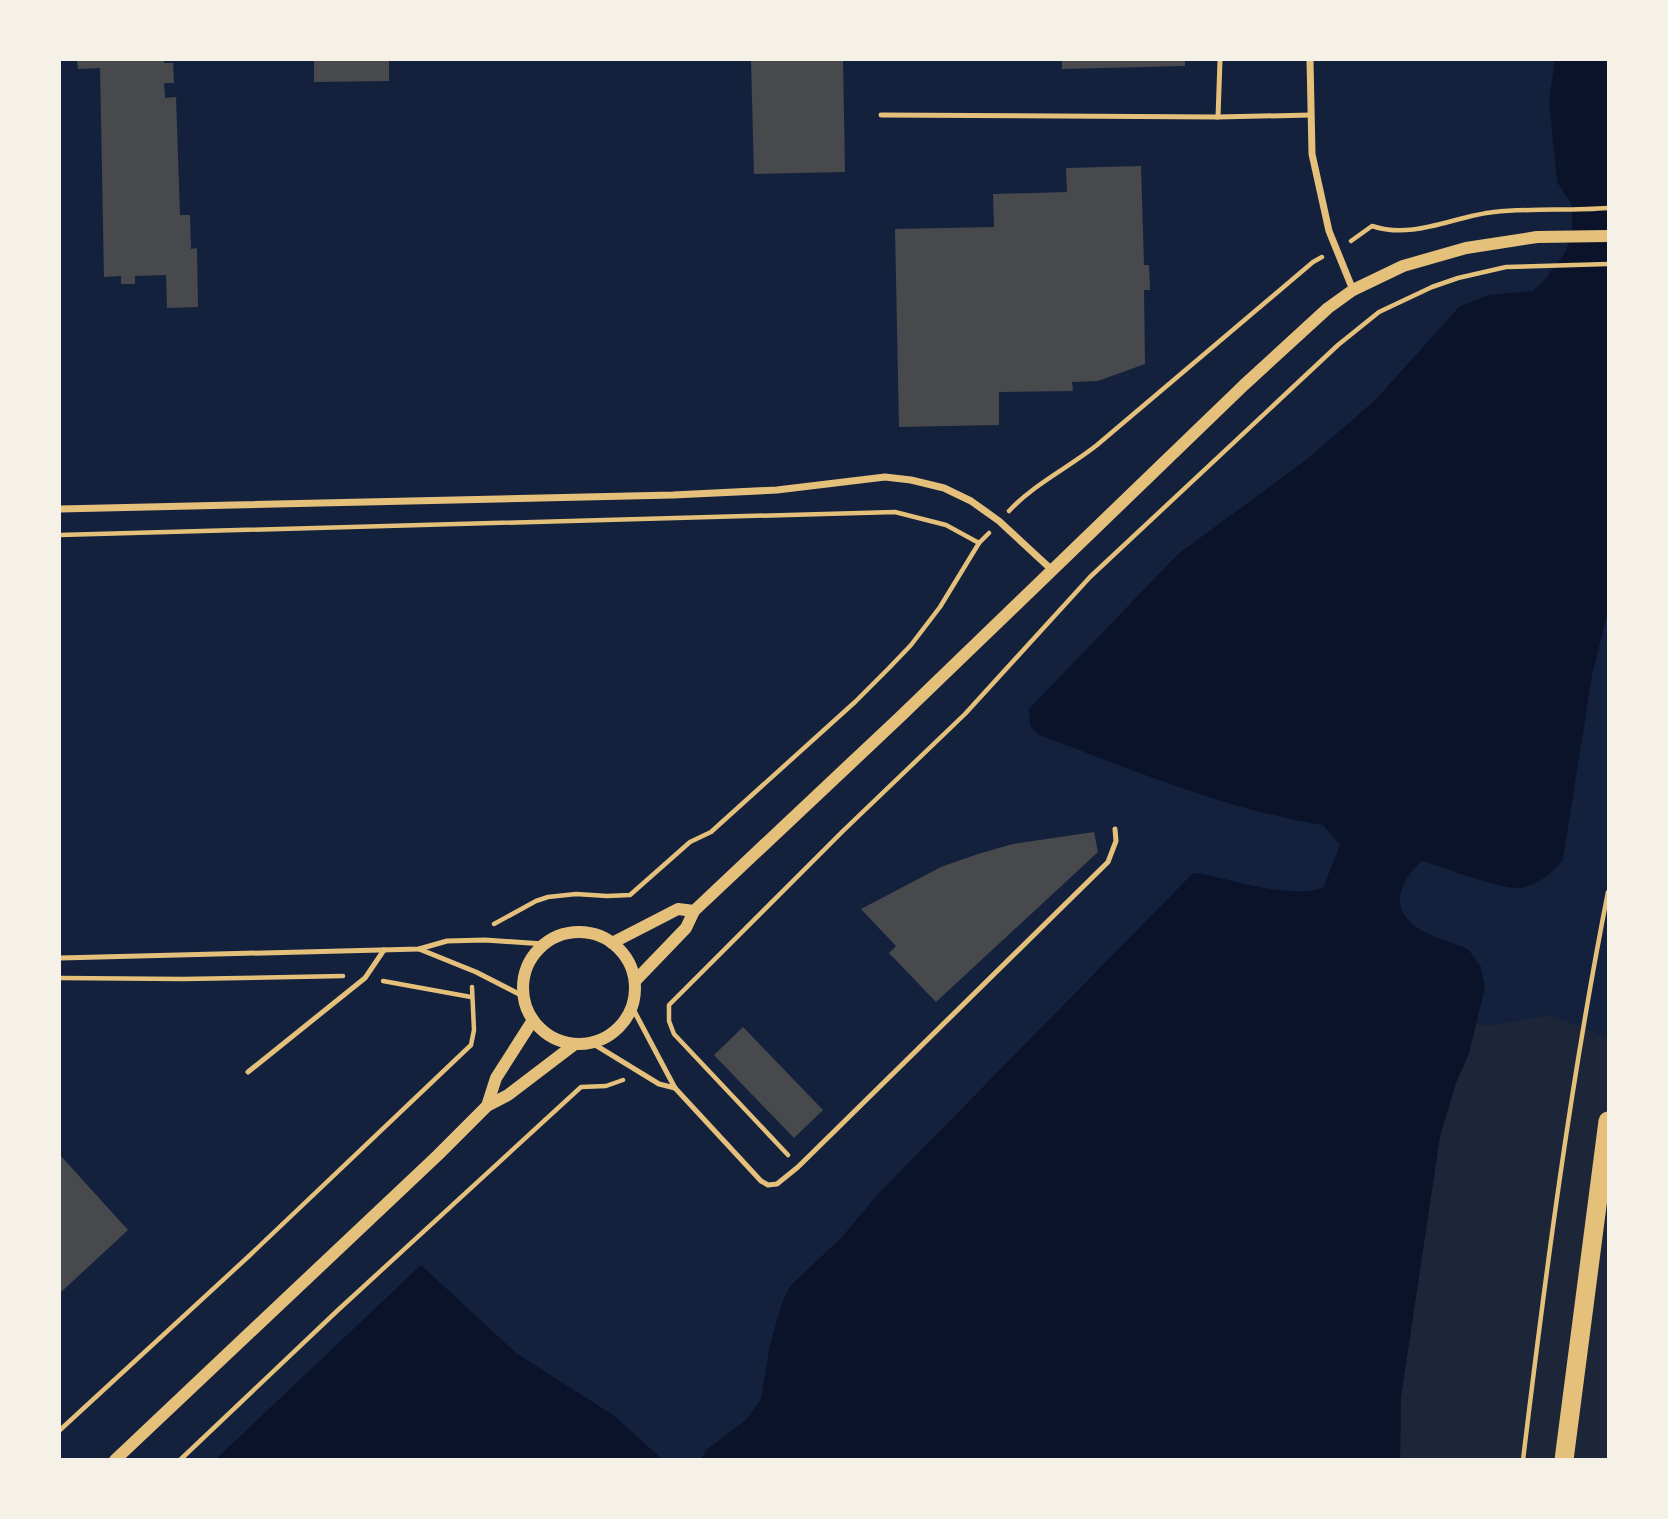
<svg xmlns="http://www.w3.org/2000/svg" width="1668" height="1519" font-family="'PT Serif',serif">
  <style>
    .green { fill: #1d2539 }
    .water { fill: #0b132b }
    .building { fill: #48494c }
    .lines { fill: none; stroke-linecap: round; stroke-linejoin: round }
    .path { stroke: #e5c07b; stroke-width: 4.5 }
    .service { stroke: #e5c07b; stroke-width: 5 }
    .minor { stroke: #e5c07b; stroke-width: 7 }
    .tertiary { stroke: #e5c07b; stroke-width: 12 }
    .trunk { stroke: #e5c07b; stroke-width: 19 }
  </style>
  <rect width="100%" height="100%" fill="#14213d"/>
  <path class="green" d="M1551,1015l57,23v421l-208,1 1,-63 39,-261 16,-53 13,-30 7,-28h18z"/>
  <g class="water">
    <path d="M1555,60h53v550l-16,66 -29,183c-9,14 -28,28 -45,29 -22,0 -73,-20 -96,-27 -21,19 -34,45 -6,66 13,9 37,16 52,22l13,18 4,20 -16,66 -13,30 -16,53 -39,261 -1,62 -699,1 5,-10 40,-30 15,-21 9,-54 12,-42 8,-17 51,-48 38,-45 313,-319 6,-1c36,7 90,26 125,15l17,-43 -17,-20c-97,-15 -192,-56 -284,-90l-9,-9 -1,-17 149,-155 128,-94 51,-44 21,-19 81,-90 29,-12 44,-4 11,-9 23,-31 6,-20v-26l-15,-23 -8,-81z"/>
    <path d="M421,1265l95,88 97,62 49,44h-446z"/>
  </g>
  <g class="building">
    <path d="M77,60h87v3h9l1,20h-10l1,15 11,-1 4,118h10l1,34 6,-1 1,59 -31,1 -1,-33 -31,1v8h-14v-8l-17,1 -4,-209 -22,1z"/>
    <path d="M314,60h75v21l-75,1z"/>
    <path d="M751,60h92l2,112 -91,2z"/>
    <path d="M1062,60h123v6l-123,3z"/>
    <path d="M1141,166l3,99h5l1,25h-6l1,74 -47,17 -26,1 1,9 -74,1v33l-100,2 -4,-198 99,-2 -1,-33 74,-2 -1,-24z"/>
    <path d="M1094,832l4,20 -162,150 -47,-49 7,-7 -35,-37 80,-42 37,-13 35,-10z"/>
    <path d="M743,1027l80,83 -29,28 -80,-83z"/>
    <path d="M60,1155l68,75 -68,63z"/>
  </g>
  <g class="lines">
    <g class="path">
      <path d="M1351,241l21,-15c42,14 82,-10 122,-14 39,-4 76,-1 114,-4"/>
      <path d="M1009,511c25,-27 59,-43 88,-66l216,-183 9,-5"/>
      <path d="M60,535l835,-23 51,13 33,18"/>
      <path d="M494,924l42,-23 12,-4 28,-3 31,2 23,-1 60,-53 21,-10 144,-130 34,-34 22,-23 29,-38 39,-64 10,-10"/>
      <path d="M60,978l123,1 160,-3"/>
      <path d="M383,981l88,16"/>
      <path d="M788,1155l-114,-121 -5,-13v-16l175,-175 121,-116 125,-137 248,-232 41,-33 53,-25 26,-9 48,-11 102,-3"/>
      <path d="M60,1430l189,-174 222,-211 3,-15 -2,-43"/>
      <path d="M180,1460l157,-149 244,-224 25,-1 17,-6"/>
      <path d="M1523,1460c23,-190 48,-380 85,-568"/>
    </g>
    <g class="service">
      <path d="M881,115l337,2 93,-2"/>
      <path d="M1218,117l2,-57"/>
      <path d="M419,949l57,23 47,24"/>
      <path d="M60,958l359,-9 28,-8 38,-1 59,4"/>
      <path d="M632,1007l43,81 86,93 7,4 9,-1 21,-17 310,-305 8,-21 -1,-12"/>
      <path d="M592,1043l67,41 16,4"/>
      <path d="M248,1072l117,-94 19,-28"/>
    </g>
    <g class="minor">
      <path d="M1310,60l2,94 17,77 24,59"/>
      <path d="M60,509l613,-14 104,-5 108,-13 26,3 33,8 27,13 28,20 53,49"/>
    </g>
    <g class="tertiary">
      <circle cx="579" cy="988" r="56"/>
      <path d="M612,943l66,-34 16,2"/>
      <path d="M635,981l51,-53 8,-17 206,-194 344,-332 84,-77 25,-18 50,-24 63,-18 71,-11 71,-1"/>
      <path d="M487,1106l9,-28 37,-58"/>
      <path d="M115,1460l323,-305 49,-49 21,-11 67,-51"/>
    </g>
    <path class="trunk" d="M1564,1460l44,-339"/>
  </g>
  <rect width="1668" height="1519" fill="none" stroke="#f6f1e7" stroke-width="122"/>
</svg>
